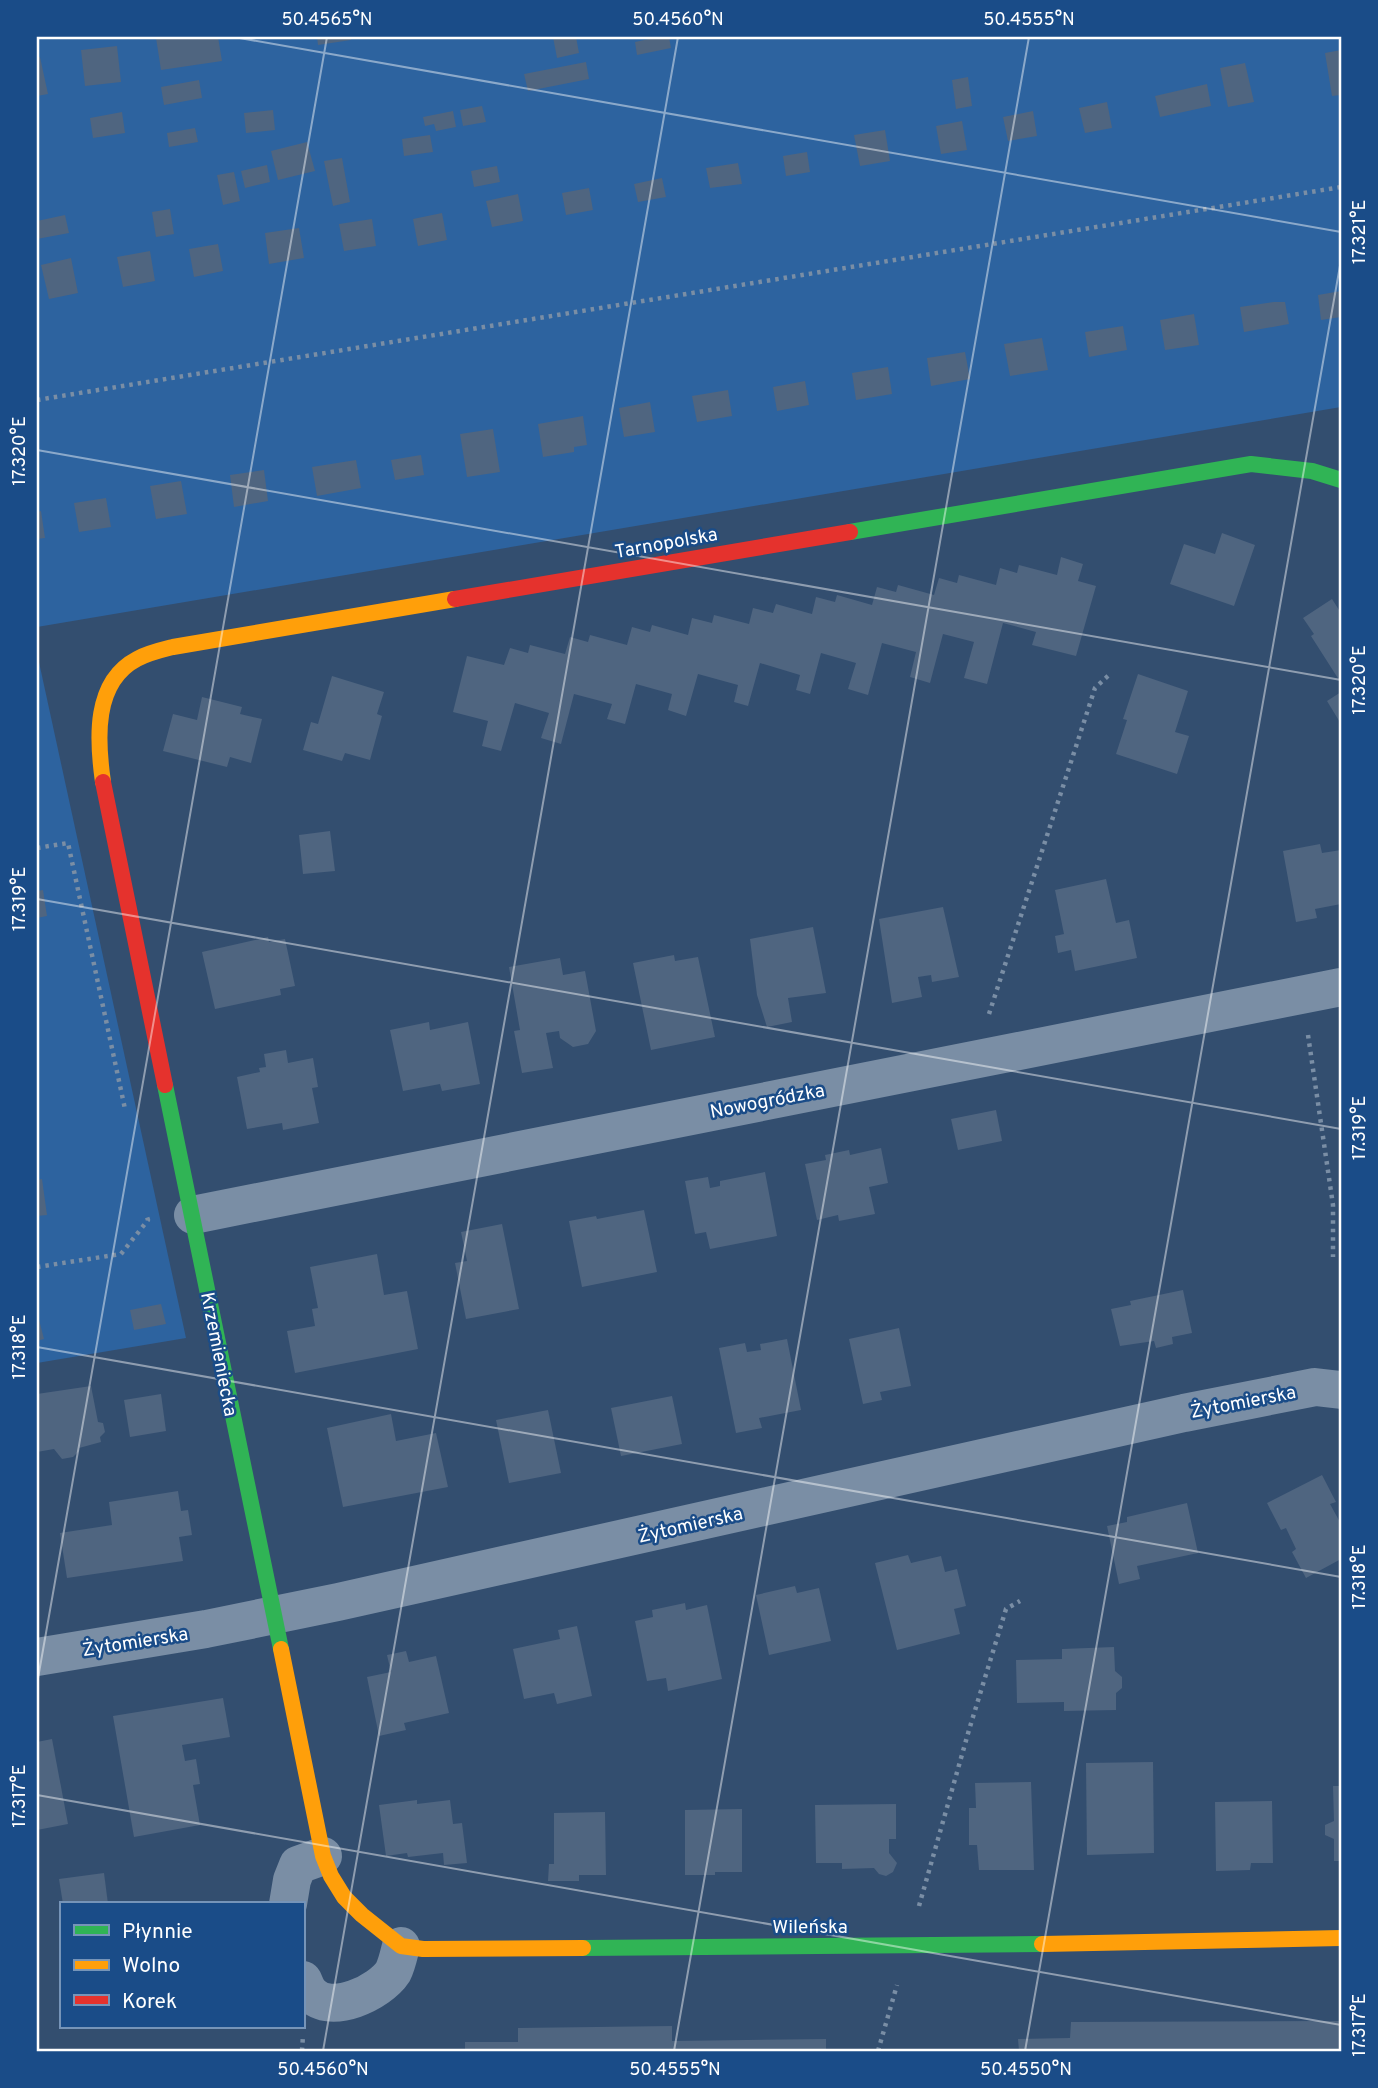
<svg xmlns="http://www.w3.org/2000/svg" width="1378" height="2088" font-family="Overpass,sans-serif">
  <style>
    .green { fill: #2d639f }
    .building { fill: #4f6580 }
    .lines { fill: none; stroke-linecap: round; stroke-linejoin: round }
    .path { stroke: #7a8ea5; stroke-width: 4.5; stroke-dasharray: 3.5 5; stroke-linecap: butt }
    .street { stroke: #7a8ea5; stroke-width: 38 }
    .fast { stroke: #30b455; stroke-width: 16 }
    .slow { stroke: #ff9f0a; stroke-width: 16 }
    .jam { stroke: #e5322d; stroke-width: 16 }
    .ticks { fill: none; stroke: #fff; stroke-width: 2; stroke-opacity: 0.45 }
    .labels { text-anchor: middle; stroke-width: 5; stroke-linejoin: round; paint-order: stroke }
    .street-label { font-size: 19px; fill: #fff; stroke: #1a4c88 }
    .neatline { fill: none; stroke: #fff; stroke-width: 2.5 }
    .ticks-label { font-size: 18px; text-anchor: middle; fill: #fff }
  </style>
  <rect width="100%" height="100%" fill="#334e6f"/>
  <g class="green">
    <path d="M37,37h1304v370l-1304,220z"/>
    <path d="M37,653l149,685 -149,25z"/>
  </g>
  <g class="building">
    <path d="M165,37h53l4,24 -61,9 -5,-32z"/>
    <path d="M317,37h34v3l-33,5z"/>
    <path d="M553,37h23l3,16 -22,5z"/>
    <path d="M658,37h11l2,11 -34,7 -2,-13z"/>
    <path d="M117,46l4,36 -36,4 -4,-36z"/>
    <path d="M1341,50v45l-9,1 -7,-43z"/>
    <path d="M40,57l8,37 -11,2v-38z"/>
    <path d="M586,62l3,17 -61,12 -4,-17z"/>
    <path d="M1245,63l9,39 -26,5 -8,-39z"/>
    <path d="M968,77l4,29 -16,3 -4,-29z"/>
    <path d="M199,80l3,18 -38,7 -3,-18z"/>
    <path d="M1207,84l4,22 -51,11 -5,-21z"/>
    <path d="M1107,102l5,26 -27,5 -6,-25z"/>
    <path d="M482,106l4,16 -23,4 -3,-16z"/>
    <path d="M273,110l2,20 -29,3 -2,-20z"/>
    <path d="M453,111l3,16 -20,4 -2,-7 -9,2 -2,-9z"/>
    <path d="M1033,111l4,25 -29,5 -5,-24z"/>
    <path d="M122,112l3,21 -32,5 -3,-20z"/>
    <path d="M962,121l5,29 -26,4 -5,-28z"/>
    <path d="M195,128l3,14 -29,5 -2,-14z"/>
    <path d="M885,130l5,31 -30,5 -6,-31z"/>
    <path d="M430,135l3,17 -29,4 -2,-17z"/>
    <path d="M307,142l8,29 -37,9 -7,-29z"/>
    <path d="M807,152l3,20 -24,4 -3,-20z"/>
    <path d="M342,158l8,44 -17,4 -9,-45z"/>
    <path d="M738,163l4,21 -32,4 -4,-20z"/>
    <path d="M267,165l3,17 -25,6 -4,-17z"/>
    <path d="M497,166l3,16 -26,5 -3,-16z"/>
    <path d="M234,172l6,29 -17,4 -6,-30z"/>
    <path d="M662,178l4,19 -28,5 -4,-18z"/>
    <path d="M589,188l4,22 -27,5 -4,-22z"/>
    <path d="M518,194l5,27 -31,6 -6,-26z"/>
    <path d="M170,209l4,25 -18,3 -4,-25z"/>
    <path d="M442,213l5,27 -29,6 -5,-27z"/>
    <path d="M65,215l4,18 -32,6v-18z"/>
    <path d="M372,219l4,27 -32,5 -5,-27z"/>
    <path d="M299,228l5,30 -35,6 -4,-31z"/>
    <path d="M218,244l5,27 -29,6 -5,-28z"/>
    <path d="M150,251l5,30 -32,6 -6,-30z"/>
    <path d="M71,258l7,35 -29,6 -8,-34z"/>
    <path d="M1341,291v26l-20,3 -3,-25z"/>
    <path d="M1274,302h11l4,22 -45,8 -4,-25z"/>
    <path d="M1194,314l5,31 -34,5 -5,-30z"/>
    <path d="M1123,326l4,24 -38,7 -4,-25z"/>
    <path d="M1042,338l6,32 -38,6 -6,-32z"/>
    <path d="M965,352l5,27 -39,7 -4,-28z"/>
    <path d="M888,367l4,27 -36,6 -4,-27z"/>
    <path d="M805,381l4,24 -32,6 -4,-24z"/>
    <path d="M728,390l4,26 -35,6 -5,-26z"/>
    <path d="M650,402l5,30 -31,5 -5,-29z"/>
    <path d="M583,416l4,29 -13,2v5l-31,5 -5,-33z"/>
    <path d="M493,429l7,43 -33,5 -7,-43z"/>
    <path d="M421,455l3,20 -29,5 -4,-20z"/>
    <path d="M356,460l5,28 -44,8 -5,-29z"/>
    <path d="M264,470l4,31 -34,6 -4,-32z"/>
    <path d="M181,481l6,33 -31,5 -6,-33z"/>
    <path d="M106,498l5,29 -32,5 -5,-29z"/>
    <path d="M41,511l4,27 -8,1v-27z"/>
    <path d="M1222,533l33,12 -21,61 -64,-22 14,-40 31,10z"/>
    <path d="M1061,557l22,7 -5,17 18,5 -20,70 -44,-11 4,-13 -33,-9 -16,61 -23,-6 10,-36 -31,-8 -13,49 -20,-6 6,-25 -34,-9 -14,52 -20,-6 8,-26 -35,-10 -11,41 -14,-4 4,-15 -40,-12 -12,43 -14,-4 4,-17 -40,-11 -12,42 -18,-6 4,-16 -36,-10 -11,40 -18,-5 5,-15 -38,-10 -13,50 -20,-6 8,-25 -34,-10 -14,48 -19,-5 6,-25 -35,-9 14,-56 37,9 6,-17 18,5 2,-8 35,9 5,-17 18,5 2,-7 37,10 5,-18 18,5 2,-7 36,10 4,-17 20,5 2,-8 35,9 4,-16 20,5 3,-9 36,10 4,-17 19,5 2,-7 35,10 5,-18 19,5 2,-7 36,10 5,-17 18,5 2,-8 37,10 4,-17 17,5 2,-8 38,10z"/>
    <path d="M1332,599l9,14v70l-30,-47 3,-2 -11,-16z"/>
    <path d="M1138,674l50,17 -13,41 14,4 -12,38 -61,-20 11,-34 -4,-1z"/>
    <path d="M332,676l52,16 -7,22 5,2 -12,44 -25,-7 -3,8 -39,-11 8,-28 7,2z"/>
    <path d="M1341,692v32l-14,-23z"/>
    <path d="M202,697l40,10 -2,7 22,5 -11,44 -21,-6 -3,10 -64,-16 10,-37 24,6z"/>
    <path d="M330,831l5,40 -32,3 -4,-39z"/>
    <path d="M1320,844l2,9 19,-3v54l-26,5 2,9 -21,4 -13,-71z"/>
    <path d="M1106,879l10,44 13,-3 8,38 -62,13 -4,-21 -13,3 -3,-17 9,-2 -9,-44z"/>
    <path d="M43,890l4,26 -10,2v-27z"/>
    <path d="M943,907l16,70 -27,5 -1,-7 -13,2 4,20 -30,6 -13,-84z"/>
    <path d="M813,927l13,66 -38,5 4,24 -25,5 -10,-32 -7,-56z"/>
    <path d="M268,937l1,5 16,-3 10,47 -15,3 1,6 -66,14 -13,-57z"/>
    <path d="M674,955l1,6 23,-4 17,80 -64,13 -18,-87z"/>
    <path d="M560,958l3,17 22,-4 11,60 -8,13 -15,3 -13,-9 -1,-7 -13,2 7,35 -31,5 -8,-42 6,-1 -11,-63z"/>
    <path d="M429,1022l1,8 38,-8 12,62 -38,7 -2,-7 -37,7 -13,-61z"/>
    <path d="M286,1050l2,13 25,-5 5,29 -6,1 7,35 -36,7 -1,-7 -35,6 -10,-52 23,-5 -1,-4 7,-1 -2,-13z"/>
    <path d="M996,1110l6,31 -44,9 -7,-31z"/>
    <path d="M881,1148l7,35 -19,4 6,27 -36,7 -1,-6 -21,5 -12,-56 21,-4 -1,-5 24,-5 1,5z"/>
    <path d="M765,1172l12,64 -67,13 -4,-17 -11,2 -10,-53 23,-4 2,11 10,-2v-5z"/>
    <path d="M42,1179l5,36 -10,1v-36z"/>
    <path d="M644,1210l13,62 -75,15 -13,-66 27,-5 1,3z"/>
    <path d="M502,1224l17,85 -53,10 -11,-56 12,-2 -6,-29z"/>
    <path d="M377,1254l7,41 23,-4 11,58 -123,24 -8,-42 28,-5 -3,-17 6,-1 -8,-41z"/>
    <path d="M1183,1290l9,43 -20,4 1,7 -17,4 -2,-7 -34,5 -9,-37 20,-4 -1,-4z"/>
    <path d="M161,1304l5,20 -32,6 -4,-20z"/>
    <path d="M37,1312l7,27 -7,2z"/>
    <path d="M899,1328l12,58 -31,6 2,8 -19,4 -14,-65z"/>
    <path d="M787,1339l14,71 -42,8 3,10 -26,5 -17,-85 26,-5 2,9 14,-2 -1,-6z"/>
    <path d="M91,1386l7,36 5,1 2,9 -5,5 1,5 -22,6v3l-6,6 -11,2 -8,-10 -17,3v-58z"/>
    <path d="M161,1394l5,37 -36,6 -6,-37z"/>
    <path d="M672,1396l10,48 -61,12 -10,-48z"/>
    <path d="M548,1410l13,63 -52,10 -13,-63z"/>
    <path d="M391,1414l5,27 40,-8 12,54 -105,20 -16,-79z"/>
    <path d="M1322,1475l14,27 -6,2 11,20v35l-35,19 -14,-26 4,-3 -10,-21 -5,2 -14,-27z"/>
    <path d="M178,1491l3,20 7,-1 4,25 -13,2 4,24 -116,17 -7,-45 52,-8 -3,-23z"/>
    <path d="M1187,1503l11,50 -61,13 3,13 -21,5 -12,-58 20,-4v-5z"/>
    <path d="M908,1555l3,8 30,-7 4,16 12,-3 9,37 -12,3 6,25 -63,16 -22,-87z"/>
    <path d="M795,1586l2,7 22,-5 12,53 -62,14 -13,-60z"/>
    <path d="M685,1603l1,7 21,-5 15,74 -54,12 -2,-13 -19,3 -12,-60 18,-4 -1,-7z"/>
    <path d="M577,1626l15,70 -35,8 -3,-11 -30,6 -11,-50 47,-10 -2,-9z"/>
    <path d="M1114,1647l1,24 7,6v11l-6,5v17l-52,1v-9l-47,1 -1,-43 46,-1v-10z"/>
    <path d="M406,1651l3,11 27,-6 13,57 -45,10 2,7 -27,6 -12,-59 24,-5 -4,-17z"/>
    <path d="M223,1698l7,39 -48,8 3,16 11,-2 4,25 -7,1 7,40 -66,12 -21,-121z"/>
    <path d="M52,1739l16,85 -31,6v-88z"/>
    <path d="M1153,1762l1,91 -67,2 -1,-92z"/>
    <path d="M1031,1782l3,88h-55l-2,-25h-8v-37h7l-1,-25z"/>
    <path d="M1333,1786h8v75h-7v-22l-9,-4v-10l9,-4z"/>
    <path d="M417,1800v4l33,-4 3,24 9,-1 5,40 -23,2 -1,-12 -35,4 -1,-4 -21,3 -7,-51z"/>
    <path d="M1272,1801l1,62h-22l-1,7 -34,1 -1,-69z"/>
    <path d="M896,1804v35h-7v14l8,10 -4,9 -7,4 -7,-2 -5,-6 -32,1v-6h-26l-1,-58z"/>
    <path d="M742,1809v63h-27v3h-30v-65z"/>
    <path d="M605,1812l1,63h-27v6h-31l1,-17h5v-51z"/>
    <path d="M104,1873l4,31h-45l-4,-25z"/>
    <path d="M1326,2021h15v30h-322l-1,-12 52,-1 1,-16z"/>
    <path d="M672,2026v15l154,-2v12h-361v-9h53v-14z"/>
  </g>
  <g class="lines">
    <g class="path">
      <path d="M37,400l1304,-213"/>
      <path d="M37,848l31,-5 57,266"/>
      <path d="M989,1014l106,-326 15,-14"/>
      <path d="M1308,1035l25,170v52"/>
      <path d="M37,1267l84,-13 27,-34 -1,-3"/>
      <path d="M919,1906l50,-176 37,-121 14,-8"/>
      <path d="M302,2051l1,-16"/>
      <path d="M878,2051l19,-66"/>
    </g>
    <g class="street">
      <path d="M193,1215l1148,-228"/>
      <path d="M37,1657l169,-28 132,-27 846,-189 131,-26 26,3"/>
      <path d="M288,1904l4,-24 6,-15 25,-9"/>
      <path d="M303,1980c2,4 4,11 8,14 20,22 69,-2 82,-22 4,-8 6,-18 8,-26"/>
    </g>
    <g class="fast">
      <path d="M850,532l401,-68 61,7 29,9"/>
      <path d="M165,1085l116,564"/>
      <path d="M583,1948l459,-4"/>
    </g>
    <g class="slow">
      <path d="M103,782c-6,-42 -10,-100 34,-123 11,-6 24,-9 36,-12l282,-48"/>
      <path d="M281,1649l42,207 8,20 13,21 18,18 39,31 22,3 160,-1"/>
      <path d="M1042,1944l299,-6"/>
    </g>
    <g class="jam">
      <path d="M455,599l395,-67"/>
      <path d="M103,782l62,303"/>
    </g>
  </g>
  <path class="ticks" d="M234,37l1107,195M37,450l1304,230M37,899l1304,230M37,1347l1304,230M37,1684l290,-1647M37,1795l1304,230M323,2051l355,-2014M674,2051l355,-2014M1025,2051l316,-1791"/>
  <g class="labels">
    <g class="street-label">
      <text transform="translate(666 542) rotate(-10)" y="7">Tarnopolska</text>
      <text transform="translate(767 1100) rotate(-11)" y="7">Nowogródzka</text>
      <text transform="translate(220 1354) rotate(79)" y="7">Krzemieniecka</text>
      <text transform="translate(1243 1401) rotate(-11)" y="7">Żytomierska</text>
      <text transform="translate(690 1524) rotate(-13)" y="7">Żytomierska</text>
      <text transform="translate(135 1641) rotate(-9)" y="7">Żytomierska</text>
      <text x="810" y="1933">Wileńska</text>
    </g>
  </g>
  <rect width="1378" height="2088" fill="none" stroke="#1a4c88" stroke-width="77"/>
  <rect x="60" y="1902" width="245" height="126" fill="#1a4c88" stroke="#7694b8" stroke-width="2"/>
  <rect x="74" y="1925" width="35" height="10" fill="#30b455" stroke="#7694b8" stroke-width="2"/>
  <text x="122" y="1938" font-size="21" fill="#ffffff">Płynnie</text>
  <rect x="74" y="1960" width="35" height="10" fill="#ff9f0a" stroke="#7694b8" stroke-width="2"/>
  <text x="122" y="1972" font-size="21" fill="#ffffff">Wolno</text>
  <rect x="74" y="1995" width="35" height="10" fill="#e5322d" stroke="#7694b8" stroke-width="2"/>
  <text x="122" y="2008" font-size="21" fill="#ffffff">Korek</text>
  <rect x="38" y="38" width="1302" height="2012" class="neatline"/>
  <g class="ticks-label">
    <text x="327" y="25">50.4565°N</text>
    <text x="678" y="25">50.4560°N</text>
    <text x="1029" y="25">50.4555°N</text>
    <text transform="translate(1359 232) rotate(-90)" y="6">17.321°E</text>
    <text transform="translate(19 451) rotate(-90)" y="6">17.320°E</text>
    <text transform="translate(1359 680) rotate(-90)" y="6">17.320°E</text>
    <text transform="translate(19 899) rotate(-90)" y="6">17.319°E</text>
    <text transform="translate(1359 1128) rotate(-90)" y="6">17.319°E</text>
    <text transform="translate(19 1347) rotate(-90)" y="6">17.318°E</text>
    <text transform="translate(1359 1577) rotate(-90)" y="6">17.318°E</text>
    <text transform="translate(19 1796) rotate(-90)" y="6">17.317°E</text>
    <text transform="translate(1359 2025) rotate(-90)" y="6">17.317°E</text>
    <text x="323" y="2075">50.4560°N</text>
    <text x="675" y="2075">50.4555°N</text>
    <text x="1026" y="2075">50.4550°N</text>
  </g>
</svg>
